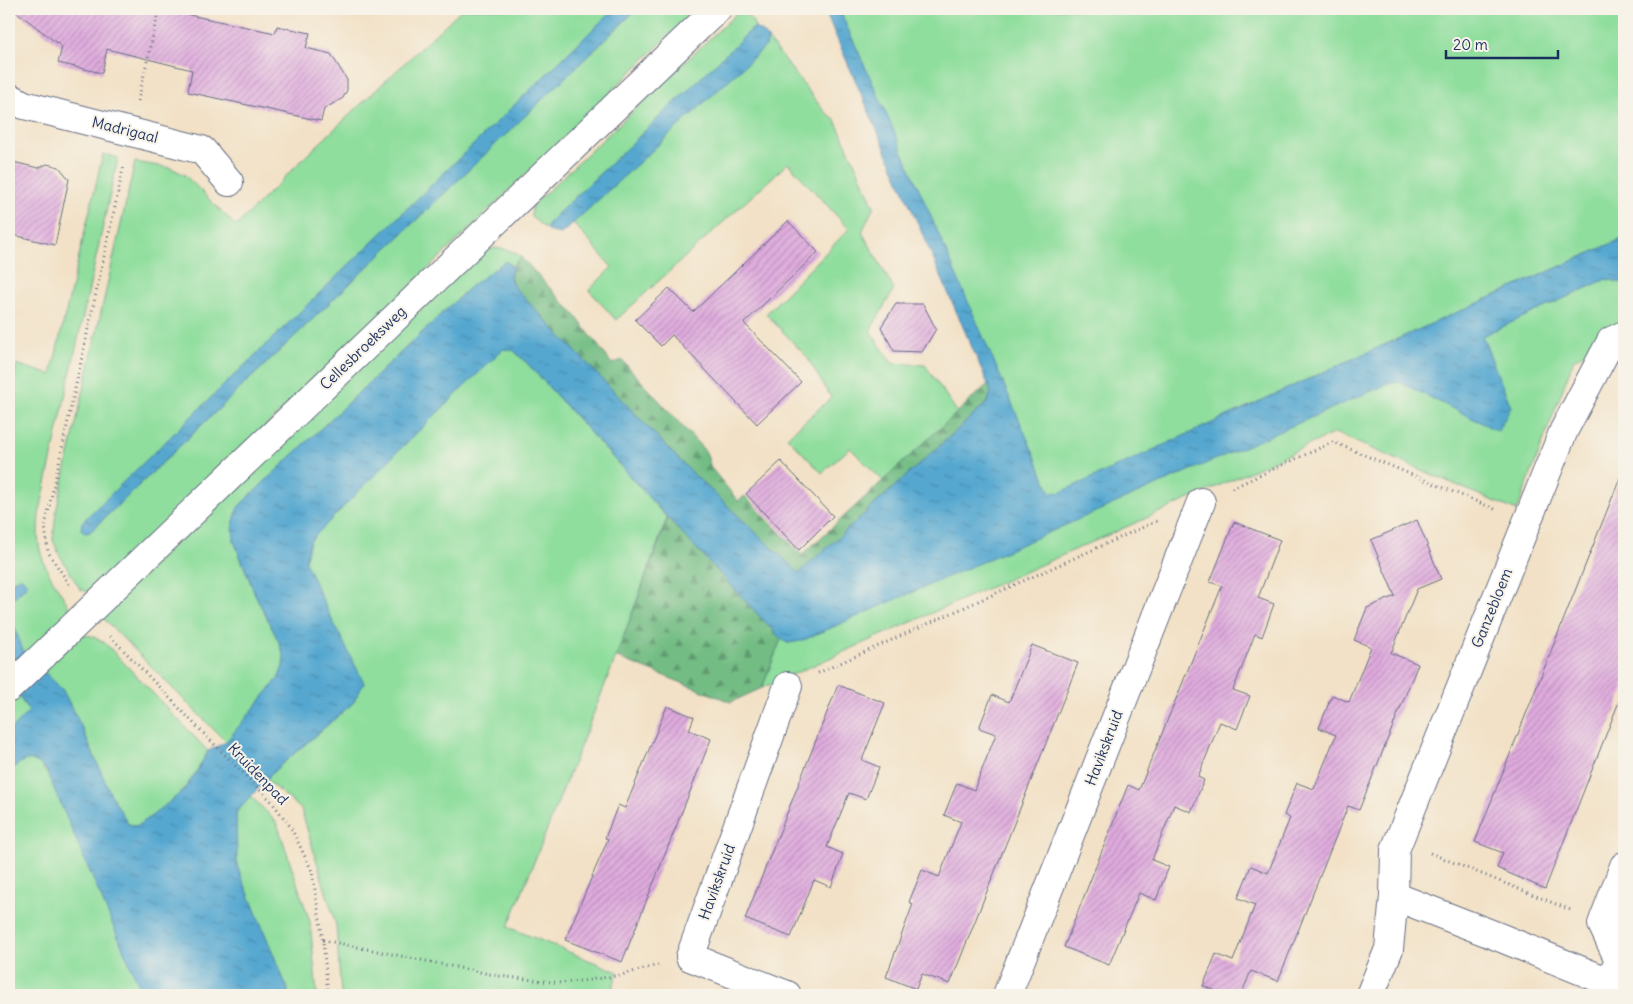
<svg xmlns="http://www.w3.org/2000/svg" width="1633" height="1004" font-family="Delius,sans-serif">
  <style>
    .grass { fill: #8fde9d; stroke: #55867e }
    .forest { fill: url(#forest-firs); stroke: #477671 }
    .water { fill: url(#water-ripples); stroke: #386b97 }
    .building { fill: url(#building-hatch) }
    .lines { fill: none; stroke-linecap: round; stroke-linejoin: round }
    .minor-casing { stroke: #666d82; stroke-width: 30 }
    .path { stroke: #666d82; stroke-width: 3; stroke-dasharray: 1 4; stroke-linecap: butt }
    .minor { stroke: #fff; stroke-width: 28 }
    .labels { text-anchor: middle; stroke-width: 4; stroke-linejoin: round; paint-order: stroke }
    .street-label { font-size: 15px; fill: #1b2f5e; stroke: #f7f3e8 }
  </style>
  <defs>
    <pattern id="forest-firs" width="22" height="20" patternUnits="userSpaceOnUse" patternTransform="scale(1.25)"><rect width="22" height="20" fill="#73bd84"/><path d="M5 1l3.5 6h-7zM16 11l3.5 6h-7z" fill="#5e9a6f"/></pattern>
    <pattern id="water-ripples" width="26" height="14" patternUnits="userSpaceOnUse" patternTransform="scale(1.25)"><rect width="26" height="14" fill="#55a7d0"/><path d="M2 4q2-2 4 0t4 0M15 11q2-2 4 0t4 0" fill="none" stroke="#4688ac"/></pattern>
    <pattern id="building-hatch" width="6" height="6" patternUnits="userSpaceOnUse" patternTransform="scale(1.25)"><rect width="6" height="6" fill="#e0acde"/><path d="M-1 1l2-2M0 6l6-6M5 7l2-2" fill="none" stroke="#b58cb7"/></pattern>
  </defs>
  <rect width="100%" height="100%" fill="#f7f3e8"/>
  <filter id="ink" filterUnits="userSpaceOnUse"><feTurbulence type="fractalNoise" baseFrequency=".02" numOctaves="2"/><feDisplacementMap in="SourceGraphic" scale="10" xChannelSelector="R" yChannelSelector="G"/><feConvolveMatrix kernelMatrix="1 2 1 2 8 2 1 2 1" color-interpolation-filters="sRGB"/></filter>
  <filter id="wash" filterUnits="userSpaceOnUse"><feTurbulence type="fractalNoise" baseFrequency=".0096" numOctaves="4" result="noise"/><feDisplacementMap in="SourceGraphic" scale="20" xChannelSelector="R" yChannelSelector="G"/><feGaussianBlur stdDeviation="1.12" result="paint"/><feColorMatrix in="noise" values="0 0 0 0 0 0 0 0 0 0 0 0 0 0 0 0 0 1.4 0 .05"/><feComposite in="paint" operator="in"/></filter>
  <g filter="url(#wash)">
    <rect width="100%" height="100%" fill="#f2e1c6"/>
    <g class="grass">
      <path d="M462,9h152l-531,513 -2,7 5,4 4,-1 547,-523h59l-599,581 -10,2 -7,-3 -21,-35 -6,-14 3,-28 79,-350 36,6 14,7 51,51 71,-71z"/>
      <path d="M839,9h785v229l-285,127 -280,128 -9,-2z"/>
      <path d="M737,13l9,1 6,6 3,8 -3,2 -204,193 -1,6 3,3 -19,-15 1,-11z"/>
      <path d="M768,39l56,72 11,9 39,86 -12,26 32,57 -24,42 22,32 33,2 33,48 -75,68 -33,-33 -28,25 -35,-36 44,-39 -24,-41 -41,-43 83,-85 -61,-66 -172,157 -27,-30 23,-23 -39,-44 193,-177z"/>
      <path d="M103,154l15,4 -79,357c-5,42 9,56 29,90l2,6 -45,45c-5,-12 -21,-44 -13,-56 4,-5 10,-10 14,-14l-8,-8 -9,6v-188l8,-32 34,11z"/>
      <path d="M493,248c11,1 19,1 28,9l-9,9 -5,-4 -36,24 -233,221 -4,34 21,53 24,48 5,14 -1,11 -5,12 -52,63 -126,-127 381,-363z"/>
      <path d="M1606,279l18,4v53l-13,5 -37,18 -57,152 -182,-78 -150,68 -423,187 19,-49 7,4 13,-2 589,-259h9l112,25 -29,-71z"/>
      <path d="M503,349l10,1 14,13 140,155 -51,139 -108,270 110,45 -8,23h-269l-5,-70 -35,-116 -35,-29 9,-10 78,-67 11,-20 -37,-73 -22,-49 5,-20 88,-90z"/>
      <path d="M82,635l10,1 13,7 103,108c-7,13 -14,26 -24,38 -11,14 -32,27 -47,37l-9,-2 -18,-31 -28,-65 -20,-39 -19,-18z"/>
      <path d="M19,697l10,14 -20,20v-24z"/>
      <path d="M30,759l10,5 11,15 92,216h-134v-222l10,-11z"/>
      <path d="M251,796l26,27 33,99 7,73h-30l1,-5 -51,-124 -1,-53z"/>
    </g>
    <g class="forest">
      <path d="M521,257l54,58 37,49 10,-4 84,92 5,16 27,33 7,-5 57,59 186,-171 3,8 -3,10 -189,171 -114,-107 -171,-179c-7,-14 -2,-20 7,-30z"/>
      <path d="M668,518l113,121 -19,49 -31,14 -115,-45z"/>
    </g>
    <g class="water">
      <path d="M614,9h23l-547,523 -5,1 -4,-4 1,-7z"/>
      <path d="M824,9h15l48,106 163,376 9,2 280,-128 285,-127v45l-18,-4 -124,57 29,71 -13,24 -99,-49 -9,1 -589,258 -13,2 -7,-4 -113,-121 -141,-155 -14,-13 -10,-1 -105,102 -88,90 -5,20 22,49 37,73 -11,20 -78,67 -39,43 1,53 51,124 -1,5h-144l-97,-225c-15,-17 -24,-11 -37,3v-42l20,-20 -20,-30v-97l12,-7 6,7 -1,2 -14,14 -2,6v9l15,41 18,15 19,18 20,39 28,65 18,31 9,2 16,-11 30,-24 14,-20 11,-20 18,-9 52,-63 5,-12 1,-11 -5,-14 -24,-48 -21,-53 -1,-16 5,-18 233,-221 33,-24h3l5,4 -2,13 4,8 171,179 114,107 189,-171 3,-10 -3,-8z"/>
      <path d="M755,28l7,4 6,7 -2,7 -205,188 -11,-2 -3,-3 1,-6 204,-194z"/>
    </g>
    <g id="blocks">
      <g class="building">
        <path d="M13,9h148l114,24 2,-7 33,7 -4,15 25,6 16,26v10l-4,8 -19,11 -3,12 -133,-29 4,-22 -85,-21 -5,24 -44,-10 4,-16z"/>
        <path d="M9,161l29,7 9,-4 12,3 10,12 -14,66 -46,-11z"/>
        <path d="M788,221l30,31 -74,71 57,59 -44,42 -85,-89 -11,11 -26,-26 34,-32 24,24z"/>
        <path d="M896,304h27l13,25 -14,23 -28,-1 -13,-24z"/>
        <path d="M781,461l52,55 -34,34 -53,-56z"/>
        <path d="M1622,473h2v216l-79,200 -48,-21 6,-15 -28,-11z"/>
        <path d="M1417,520l24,59 -24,10 -26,64 27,11 -59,146 -11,-4 -70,175 -27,-10 -10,24h-15l-23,-9 13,-32 17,7 22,-56 -17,-7 13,-32 17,7 22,-55 -6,-3 13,-32 17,6 22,-54 -17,-7 13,-33 17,7 22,-55 -17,-7 13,-32 28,-12 -24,-56z"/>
        <path d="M1234,522l46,18 -22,58 16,6 -12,33 -7,-3 -22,56 17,6 -13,33 -17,-7 -22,55 6,3 -13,32 -17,-7 -22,55 17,7 -7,17 -6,16 -17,-7 -30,72 -45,-18 64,-162 11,5 83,-204 -12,-4z"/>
        <path d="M1032,645l46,18 -128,321 -28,-10 -6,15 -30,-12 27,-73 -4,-2 13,-32 17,7 22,-55 -17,-7 13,-32 17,7 22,-56 -17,-6 13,-33 17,7z"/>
        <path d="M838,685l47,18 -23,57 17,7 -13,32 -17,-6 -22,54 16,7 -6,17 -6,16 -17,-7 -23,57 -46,-18z"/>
        <path d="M667,706l27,11 -5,13 22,9 -89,223 -57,-22 43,-101 -3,-1 13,-33 7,3z"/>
      </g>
    </g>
  </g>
  <g filter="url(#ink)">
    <use href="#blocks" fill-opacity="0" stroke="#666d82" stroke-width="1"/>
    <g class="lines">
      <g class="minor-casing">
        <g id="minor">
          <path d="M9,97l15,8 178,45 27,32"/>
          <path d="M9,688l708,-679"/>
          <path d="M1394,896l105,41 110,45"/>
          <path d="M787,995l-97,-38 98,-271"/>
          <path d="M1007,995l194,-493"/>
          <path d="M1370,995l19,-46 5,-53 1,-46 169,-420 47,-89 13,-6"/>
          <path d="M1604,995l15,-35 -17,-36 22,-58"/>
        </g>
      </g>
      <g class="path">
        <path d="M138,101l21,-92"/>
        <path d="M1232,488l101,-46 164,68"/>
        <path d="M69,584l-21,-32 -3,-26 79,-361"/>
        <path d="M110,636l97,101 64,64 19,25 22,45 11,69 5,55"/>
        <path d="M818,673l339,-152"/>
        <path d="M1430,853l143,58"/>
        <path d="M323,940l176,36 62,7 28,-3 32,-5 37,-10"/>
      </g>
      <use href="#minor" class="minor"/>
    </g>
  </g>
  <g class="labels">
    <g class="street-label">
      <text transform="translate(125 130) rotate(14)" y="5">Madrigaal</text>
      <text transform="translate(363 348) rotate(-44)" y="5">Cellesbroeksweg</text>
      <text transform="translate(1492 608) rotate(-68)" y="5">Ganzebloem</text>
      <text transform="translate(1104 748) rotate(-69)" y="5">Havikskruid</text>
      <text transform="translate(258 774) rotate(46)" y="5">Kruidenpad</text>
      <text transform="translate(717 882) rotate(-70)" y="5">Havikskruid</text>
    </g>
  </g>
  <rect width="1633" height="1004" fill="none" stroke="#f7f3e8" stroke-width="30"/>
  <path d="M1446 50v8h112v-8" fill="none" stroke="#1b2f5e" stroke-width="2.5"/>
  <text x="1453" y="50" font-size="15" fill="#1b2f5e" stroke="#f7f3e8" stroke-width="4" paint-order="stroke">20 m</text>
</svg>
